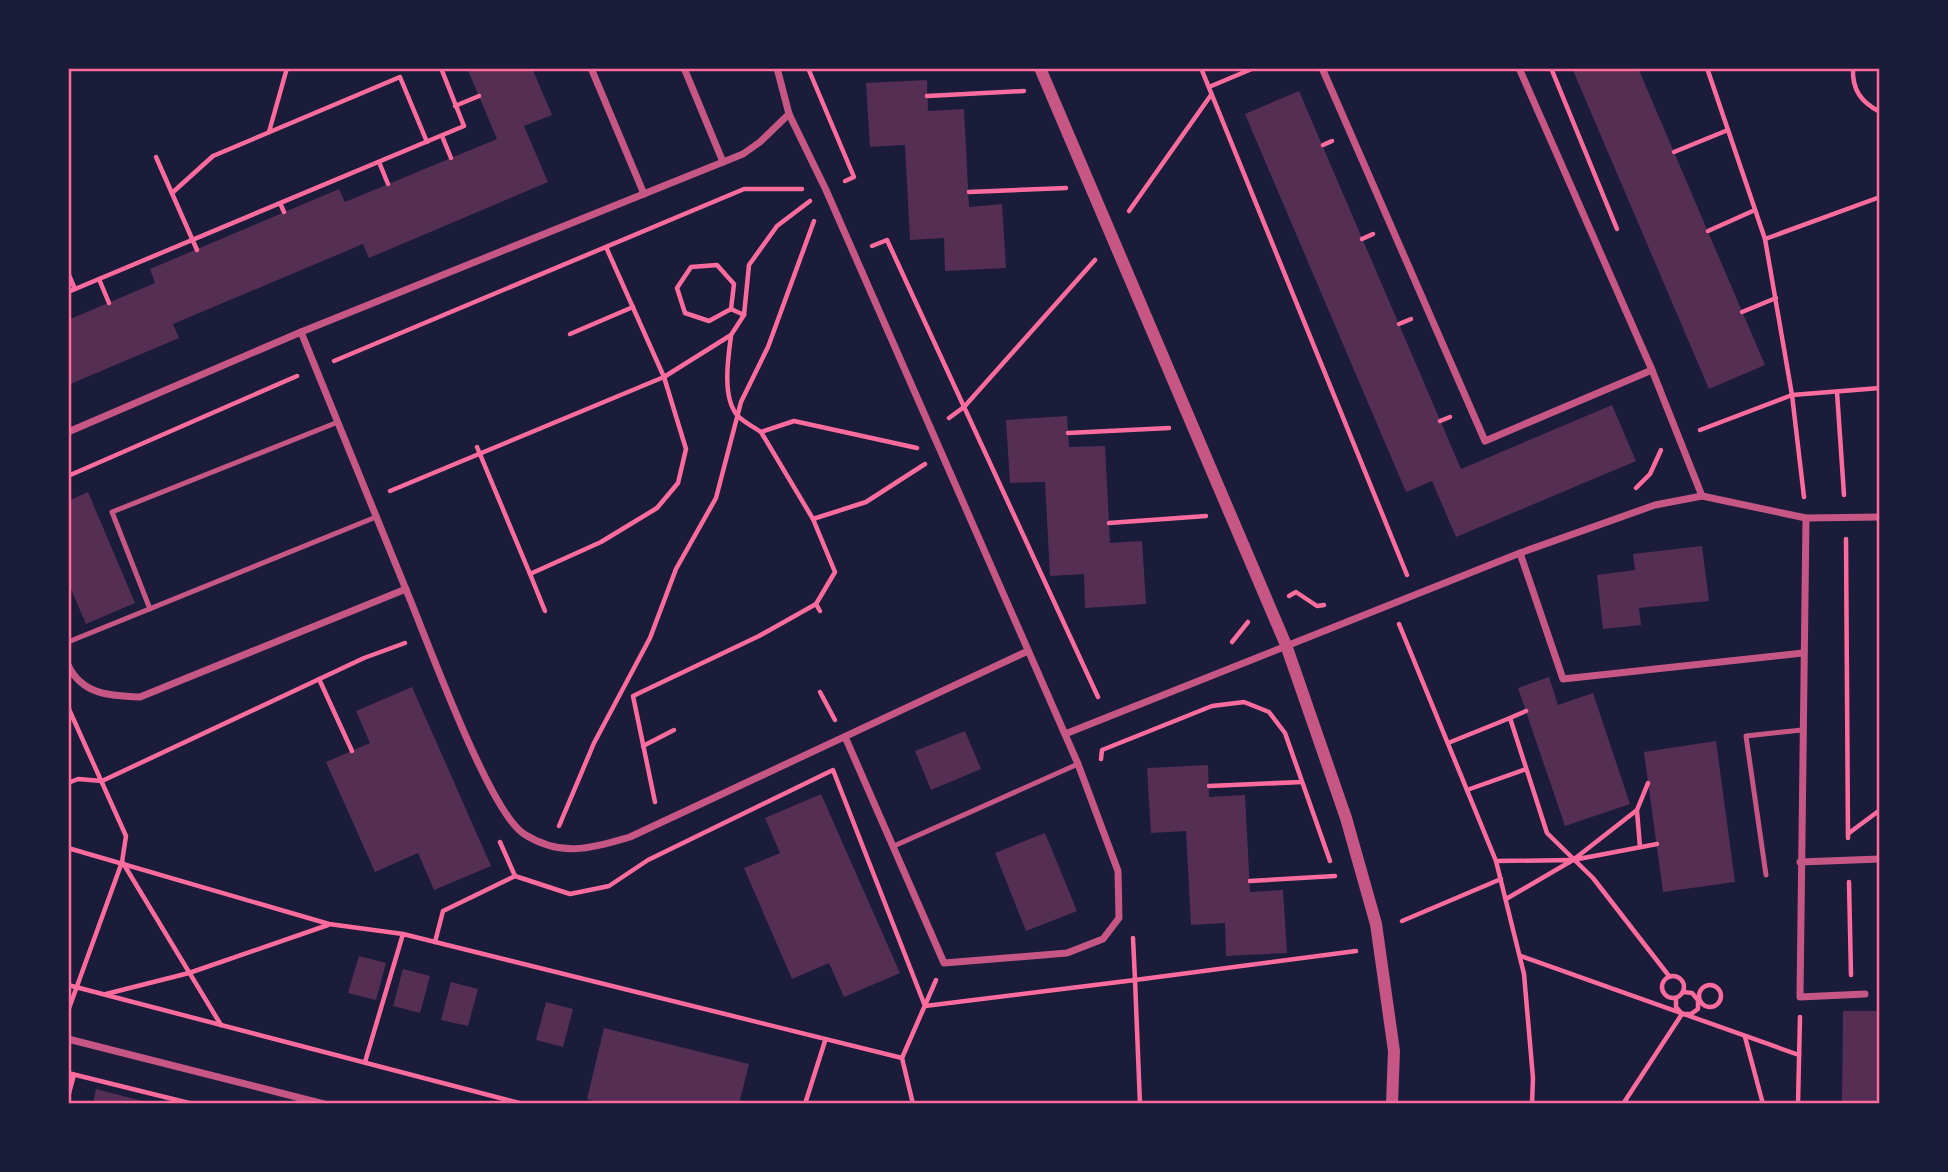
<svg xmlns="http://www.w3.org/2000/svg" width="1948" height="1172" font-family="Inter,sans-serif">
  <style>
    .building { fill: #542f53 }
    .lines { fill: none; stroke-linecap: round; stroke-linejoin: round }
    .path { stroke: #ff6b9d; stroke-width: 4.5 }
    .service { stroke: #c65784; stroke-width: 5 }
    .minor { stroke: #c65784; stroke-width: 7 }
    .tertiary { stroke: #c65784; stroke-width: 12 }
    .neatline { fill: none; stroke: #ff6b9d; stroke-width: 2.5 }
  </style>
  <rect width="100%" height="100%" fill="#1b1b3a"/>
  <g class="building">
    <path d="M467,68h65l20,47 -28,11 24,56 -179,76 -6,-14 -190,80 6,14 -111,47v-65l87,-37 -5,-14 189,-80 6,13 152,-63z"/>
    <path d="M1572,68h66l127,297 -56,24z"/>
    <path d="M927,80l1,31 36,-2 5,98 33,-3 4,64 -61,3 -1,-33 -34,2 -5,-95 -35,2 -4,-64z"/>
    <path d="M1299,91l162,378 151,-64 24,56 -180,76 -24,-56 -26,11 -161,-378z"/>
    <path d="M1067,416l2,31 36,-1 5,97 32,-2 4,63 -61,4 -1,-34 -34,2 -5,-94 -35,1 -4,-63z"/>
    <path d="M88,492l47,111 -49,21 -18,-42v-81z"/>
    <path d="M1702,546l7,55 -70,7 2,17 -38,4 -6,-54 38,-5 -2,-16z"/>
    <path d="M1549,677l9,28 35,-12 37,111 -65,22 -47,-138z"/>
    <path d="M412,687l79,179 -57,24 -16,-37 -43,19 -49,-110 44,-19 -14,-32z"/>
    <path d="M965,731l16,38 -50,21 -16,-39z"/>
    <path d="M1716,741l19,141 -72,10 -19,-140z"/>
    <path d="M1208,765l1,32 36,-2 5,97 33,-2 4,63 -61,3 -1,-33 -34,2 -5,-94 -35,2 -4,-65z"/>
    <path d="M821,794l79,179 -56,24 -15,-34 -37,16 -48,-111 36,-15 -15,-35z"/>
    <path d="M1045,833l32,78 -51,20 -31,-78z"/>
    <path d="M359,956l27,7 -10,37 -28,-7z"/>
    <path d="M403,969l27,7 -10,37 -27,-7z"/>
    <path d="M451,982l27,7 -10,37 -27,-6z"/>
    <path d="M546,1002l27,7 -10,38 -27,-7z"/>
    <path d="M1843,1011h37v93h-38z"/>
    <path d="M604,1028l145,36 -10,40h-134l-18,-5z"/>
    <path d="M96,1089l54,14v1h-57z"/>
  </g>
  <g class="lines">
    <g class="path">
      <path d="M808,68l46,109 -9,4"/>
      <path d="M1201,68l206,507"/>
      <path d="M1551,68l66,161"/>
      <path d="M1707,68l58,171 115,-42"/>
      <path d="M1853,68c-1,22 8,34 27,44"/>
      <path d="M1209,87l45,-19"/>
      <path d="M927,96l97,-5"/>
      <path d="M455,106l24,-10"/>
      <path d="M269,132l18,-64"/>
      <path d="M442,136l9,22"/>
      <path d="M1323,145l9,-4"/>
      <path d="M1674,152l54,-22"/>
      <path d="M156,157l41,93"/>
      <path d="M379,162l9,22"/>
      <path d="M969,192l97,-4"/>
      <path d="M172,193l41,-37 187,-79 27,65"/>
      <path d="M280,203l4,9"/>
      <path d="M1129,211l82,-116"/>
      <path d="M1708,231l47,-21"/>
      <path d="M1362,239l11,-5"/>
      <path d="M1765,239l27,156 12,102"/>
      <path d="M872,246l15,-6 211,457"/>
      <path d="M717,265l17,19 -3,25 -22,12 -24,-8 -8,-25 14,-21z"/>
      <path d="M68,273l7,16"/>
      <path d="M99,279l10,24"/>
      <path d="M68,292l396,-166 -23,-58"/>
      <path d="M731,309l13,6 5,-50 28,-39 33,-25"/>
      <path d="M1742,312l34,-14"/>
      <path d="M1399,324l12,-5"/>
      <path d="M570,334l63,-27"/>
      <path d="M731,336c-3,22 -9,61 6,79 6,7 17,12 24,17l33,-11 123,27"/>
      <path d="M334,361l410,-172h58"/>
      <path d="M1837,392l7,103"/>
      <path d="M949,418l15,-11 131,-147"/>
      <path d="M1440,421l10,-4"/>
      <path d="M1700,430l92,-35 88,-7"/>
      <path d="M1068,433l101,-5"/>
      <path d="M477,447l53,127 71,-32 56,-34 21,-25 8,-34 -22,-72 -58,-130"/>
      <path d="M68,476l229,-100"/>
      <path d="M1636,488l14,-14 11,-24"/>
      <path d="M390,491l274,-114 67,-42 13,-20"/>
      <path d="M813,519l53,-17 59,-38"/>
      <path d="M1109,523l97,-7"/>
      <path d="M1846,539l2,299"/>
      <path d="M530,574l15,37"/>
      <path d="M1289,596l7,-4 21,14 7,-1"/>
      <path d="M816,604l4,7"/>
      <path d="M1399,624l97,237 28,113 9,104 -1,26"/>
      <path d="M1232,642l16,-20"/>
      <path d="M319,679l33,72"/>
      <path d="M820,692l15,28"/>
      <path d="M68,707l58,129 -4,26 -54,149"/>
      <path d="M1510,718l16,-7"/>
      <path d="M1448,743l62,-25 37,115 46,45 76,98"/>
      <path d="M643,746l31,-16"/>
      <path d="M1101,759l1,-9 110,-44 32,-4 25,10 16,21 45,128"/>
      <path d="M68,783l10,-4 24,2 262,-123 41,-15"/>
      <path d="M1648,783l-11,27 -64,50 84,-16"/>
      <path d="M1209,786l93,-4"/>
      <path d="M1467,790l59,-21"/>
      <path d="M655,802l-22,-106 126,-60 57,-32 19,-32 -22,-53 -52,-87"/>
      <path d="M1637,811l3,36"/>
      <path d="M559,826l35,-83 56,-105 26,-69 40,-71 25,-96 27,-55 46,-126"/>
      <path d="M1849,833l31,-23"/>
      <path d="M500,842l15,34"/>
      <path d="M68,848l261,76 74,10 499,124 34,-78"/>
      <path d="M1496,861l77,-1 -67,39"/>
      <path d="M123,863l98,162"/>
      <path d="M1250,881l85,-5"/>
      <path d="M1849,882l2,93"/>
      <path d="M1402,921l99,-42"/>
      <path d="M1133,938l2,42 221,-29"/>
      <path d="M435,942l8,-31 72,-35 55,18 39,-8 39,-26 185,-90 92,236 210,-26 5,124"/>
      <path d="M1521,956l278,99"/>
      <circle cx="1673" cy="987" r="11"/>
      <circle cx="1710" cy="996" r="11"/>
      <path d="M68,985l455,119"/>
      <path d="M106,994l83,-21 139,-48"/>
      <path d="M1676,998v9l6,7h9l7,-5v-9l-6,-7 -9,-1"/>
      <path d="M1745,1037l18,67"/>
      <path d="M902,1058l11,46"/>
      <path d="M365,1062l38,-128"/>
      <path d="M68,1073l125,31"/>
      <path d="M68,1097l6,-22"/>
      <path d="M805,1104l20,-63"/>
      <path d="M1623,1104l59,-90"/>
      <path d="M1798,1104l2,-87"/>
    </g>
    <g class="service">
      <path d="M150,609l-38,-97 226,-90"/>
      <path d="M68,642l308,-125"/>
      <path d="M894,846l184,-82"/>
      <path d="M1766,875l-20,-139 56,-6"/>
    </g>
    <g class="minor">
      <path d="M591,68l53,126"/>
      <path d="M684,68l39,94"/>
      <path d="M777,68l12,46 37,76 252,574 40,107 1,47 -16,21 -36,14 -123,10 -98,-224"/>
      <path d="M1322,68l163,373 167,-71"/>
      <path d="M1519,68l133,302 50,126 104,22 74,-1"/>
      <path d="M301,332c35,87 71,173 106,260 19,45 82,220 117,242 38,24 67,14 106,3l398,-186"/>
      <path d="M68,432l233,-100 442,-178 17,-12 29,-28"/>
      <path d="M1806,518l-6,479 65,-3"/>
      <path d="M1520,553l43,126 240,-26"/>
      <path d="M68,665c14,30 43,31 72,32l266,-108"/>
      <path d="M1065,734l455,-181 135,-48 47,-9"/>
      <path d="M1800,862l80,-3"/>
      <path d="M68,1039l256,65"/>
    </g>
    <path class="tertiary" d="M1040,68l246,577 60,173 30,106 18,127 -2,53"/>
  </g>
  <rect width="1948" height="1172" fill="none" stroke="#1b1b3a" stroke-width="140"/>
  <rect x="70" y="70" width="1808" height="1032" class="neatline"/>
</svg>
